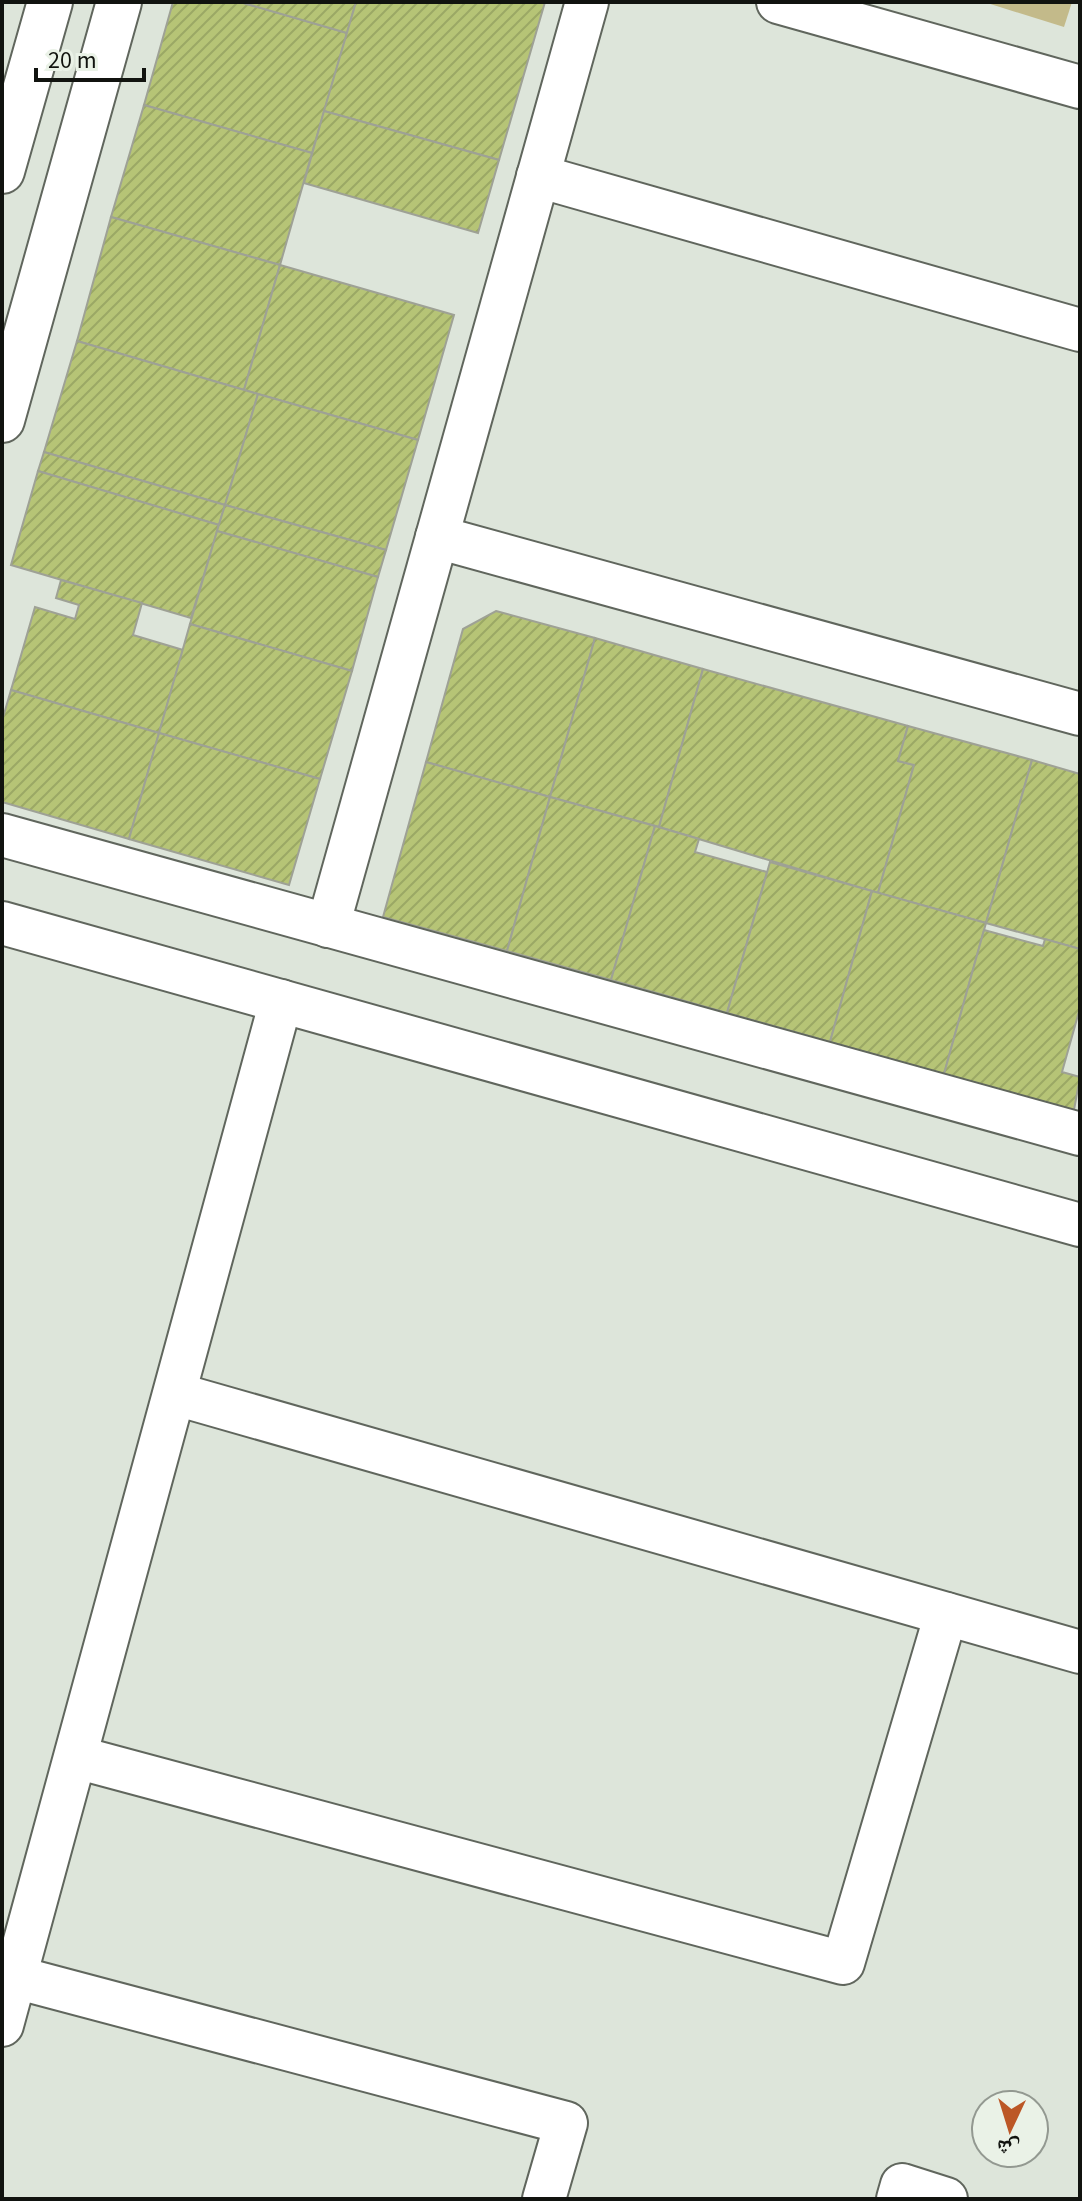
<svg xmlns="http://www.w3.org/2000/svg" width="1082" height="2201" font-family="'Source Sans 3','Noto Naskh Arabic',sans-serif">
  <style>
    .park { fill: #c3ba8a }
    .building { fill: url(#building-hatch); stroke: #9ea195; stroke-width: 2 }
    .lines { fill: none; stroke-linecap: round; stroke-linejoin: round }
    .street-casing { stroke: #60665d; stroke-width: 46 }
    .secondary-casing { stroke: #60665d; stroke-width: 48 }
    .street { stroke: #fff; stroke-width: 42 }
    .secondary { stroke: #fff; stroke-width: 44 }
  </style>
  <defs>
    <pattern id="building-hatch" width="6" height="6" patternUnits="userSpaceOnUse" patternTransform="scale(2)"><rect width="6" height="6" fill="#b6c476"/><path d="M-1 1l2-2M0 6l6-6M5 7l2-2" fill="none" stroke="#9ba865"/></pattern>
  </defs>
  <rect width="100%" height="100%" fill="#dde5da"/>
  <path class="park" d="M984,2h88l-8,25z"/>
  <g class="building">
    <path d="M173,2h67l107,31 -35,120 -168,-48z"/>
    <path d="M240,2h116l-9,31z"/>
    <path d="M356,2h189l-46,158 -175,-49z"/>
    <path d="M144,105l168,48 -32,112 -169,-48z"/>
    <path d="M324,111l175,49 -21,73 -174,-50z"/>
    <path d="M111,217l169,48 -36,125 -167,-49z"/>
    <path d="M280,265l174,50 -36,125 -174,-50z"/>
    <path d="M77,341l181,53 -33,111 -181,-53z"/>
    <path d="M258,394l160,46 -32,110 -161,-45z"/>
    <path d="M44,452l181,53 -6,20 -181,-54z"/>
    <path d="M38,471l181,54 -28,93 -180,-53z"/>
    <path d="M225,505l161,45 -8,27 -161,-46z"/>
    <path d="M217,531l161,46 -26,94 -162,-47z"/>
    <path d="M61,580l81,23 -9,32 50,15 -24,83 -148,-43 24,-83 40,12 4,-14 -23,-7z"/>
    <path d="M496,611l99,27 -45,159 -124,-35 37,-133z"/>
    <path d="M190,624l162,47 -32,108 -161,-46z"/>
    <path d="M595,638l108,31 -44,158 -109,-30z"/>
    <path d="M703,669l205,57 -10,35 16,4 -36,128 -219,-66z"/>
    <path d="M11,690l148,43 -30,106 -127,-37v-81z"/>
    <path d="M908,726l124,34 -46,163 -108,-30 36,-128 -16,-4z"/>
    <path d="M159,733l161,46 -31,106 -160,-46z"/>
    <path d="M1032,760l48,14v175l-94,-26z"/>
    <path d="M426,762l124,35 -43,154 -124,-34z"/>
    <path d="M550,797l105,29 -44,154 -104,-29z"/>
    <path d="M655,826l44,13 -4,13 72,20 -40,141 -116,-33z"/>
    <path d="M770,862l102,29 -42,151 -103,-29z"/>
    <path d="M872,891l114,32 -42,151 -114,-32z"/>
    <path d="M984,930l59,16 2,-7 35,10v59l-18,64 18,5 -6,33 -130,-36z"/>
  </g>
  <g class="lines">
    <g class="street-casing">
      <g id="street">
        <path d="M778,2l302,85"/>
        <path d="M538,176l542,154"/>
        <path d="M437,537l643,177"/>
        <path d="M2,835l1078,299"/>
        <path d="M2,923l1078,302"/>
        <path d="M328,926l259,-924"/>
        <path d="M176,1394l904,258"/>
        <path d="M76,1757l767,206 103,-349"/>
        <path d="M15,1977l551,146 -22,76"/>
        <path d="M2,2025l279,-1024"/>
        <path d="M898,2199l4,-14 44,14"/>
      </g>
    </g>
    <g class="secondary-casing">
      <g id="secondary">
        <path d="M2,171l48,-169"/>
        <path d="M2,420l117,-418"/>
      </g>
    </g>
    <use href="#street" class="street"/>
    <use href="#secondary" class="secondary"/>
  </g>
  <rect width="1082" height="2201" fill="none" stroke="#11130f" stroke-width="8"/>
  <g transform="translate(1010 2129) rotate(184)"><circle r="38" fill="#eaf2e7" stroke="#939991" stroke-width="2"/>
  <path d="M0-6L14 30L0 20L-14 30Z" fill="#bc5726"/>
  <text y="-12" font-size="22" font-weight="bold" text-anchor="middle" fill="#11130f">ش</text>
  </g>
  <path d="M36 68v12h108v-12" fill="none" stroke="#11130f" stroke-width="4"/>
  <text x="48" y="68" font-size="24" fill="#11130f" stroke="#eaf2e7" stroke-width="6" paint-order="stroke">20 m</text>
</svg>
